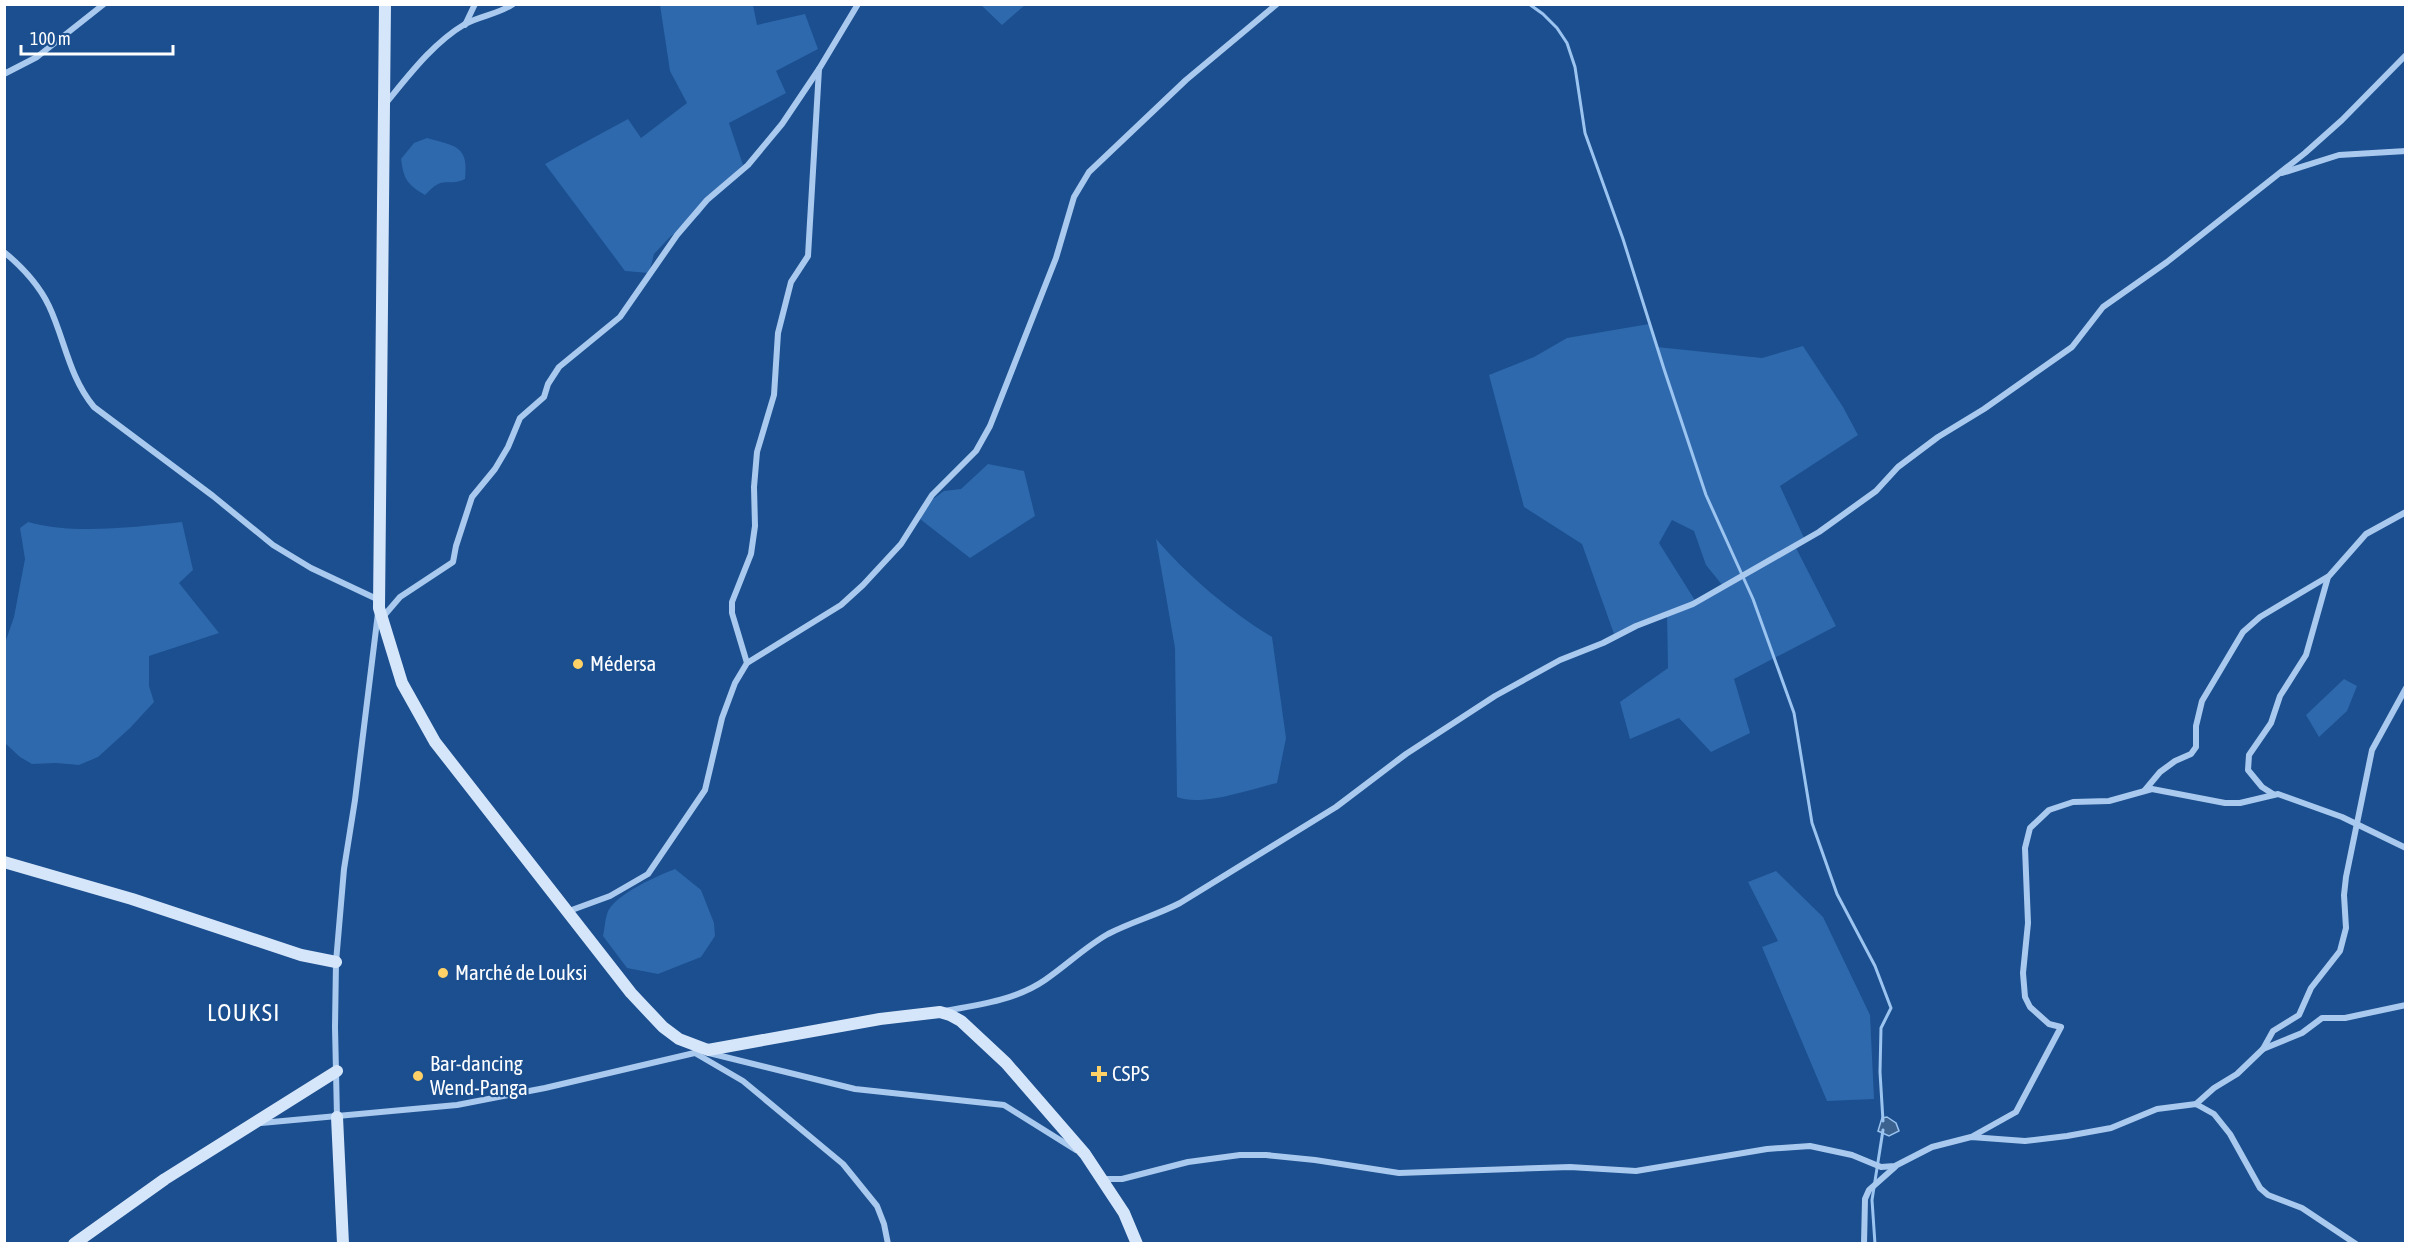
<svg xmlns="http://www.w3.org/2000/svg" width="2410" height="1248" font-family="'Asap Condensed',sans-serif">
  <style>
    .green { fill: #2e69ad; fill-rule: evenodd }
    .water { fill: #3c6290; stroke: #9cc4f0; stroke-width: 1.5 }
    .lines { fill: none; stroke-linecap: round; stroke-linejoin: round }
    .stream { stroke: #9cc4f0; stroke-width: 3 }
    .street { stroke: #a9c9ee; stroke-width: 6 }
    .secondary { stroke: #d6e6fa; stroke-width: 12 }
    .poi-dot { fill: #ffd166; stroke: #1b4f8f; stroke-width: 2 }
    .labels { text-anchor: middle; stroke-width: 4.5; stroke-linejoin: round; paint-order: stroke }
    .poi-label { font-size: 21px; fill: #fff; stroke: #1b4f8f; text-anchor: start }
    .quarter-label { font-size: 24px; letter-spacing: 1.5px; fill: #fff; stroke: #1b4f8f }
  </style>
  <rect width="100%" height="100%" fill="#1b4f8f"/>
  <g class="green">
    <path d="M660,5h93l4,20 48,-11 13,35 -42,22 10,22 -57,30 14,42 -31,29 -12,20 -30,23 -16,17 -5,19 -24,-2 -80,-107 83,-45 13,19 46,-35 -17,-32z"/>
    <path d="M981,5h44l-23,20z"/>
    <path d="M427,138c29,8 42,8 38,41 -12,6 -18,1 -27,5 -4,2 -9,7 -13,11 -18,-11 -21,-15 -24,-36l13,-16z"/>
    <path d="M1649,324l8,23 105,11 41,-12 40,61 15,28 -78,51 25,54 -10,6 41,80 -102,53 16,54 -39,19 -32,-34 -49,21 -10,-37 48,-34 -1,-55 -53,21 -32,-90 -58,-37 -35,-132 45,-18 33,-19zM1672,520l22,11 12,34 17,21 -27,16 -37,-59z"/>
    <path d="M988,464l36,7 11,45 -65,42 -50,-39 13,-20 11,-8 17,-2z"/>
    <path d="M28,522c46,13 106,5 154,0l11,48 -14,13 40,50 -70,23v30l5,16 -24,26 -32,29 -19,8 -23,-2 -24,1 -12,-7 -14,-13 -1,-4v-97l9,-26 11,-58 -5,-31z"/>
    <path d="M1156,539c33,38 73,72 116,98l14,101 -9,45c-26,6 -75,24 -100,14l-2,-149z"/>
    <path d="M2344,679l13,7 -10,25 -28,26 -13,-22z"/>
    <path d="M675,869l26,21 13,33 1,13 -14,21 -43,17 -31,-6 -24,-32c2,-8 2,-22 7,-28 11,-16 47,-32 65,-39z"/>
    <path d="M1776,871l47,46 47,98 4,84 -47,2 -65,-154 16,-6 -30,-59z"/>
  </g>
  <path class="water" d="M1887,1117l9,6 3,8 -10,5 -11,-5 4,-13z"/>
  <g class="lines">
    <g class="stream">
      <path d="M1529,4l14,10 14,14 10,15 8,24 10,66 38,106 41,130 42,126 47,104 41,114 18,110 25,71 38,72 16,42 -10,20 -1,44 3,49"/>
      <path d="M1875,1244l-3,-44 11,-70"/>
    </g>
    <g class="street">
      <path d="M465,25l10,-21"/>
      <path d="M4,74l33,-17 67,-53"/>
      <path d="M386,103c23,-28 47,-60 79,-79 15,-8 34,-10 48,-20"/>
      <path d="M2282,173l57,-18 67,-4"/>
      <path d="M4,252c17,14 35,33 45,54 16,34 20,71 45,101l119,89 60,49 38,23 68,32"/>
      <path d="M382,618l18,-21 53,-35 3,-16 16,-49 23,-28 13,-22 12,-29 24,-21 4,-13 11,-17 61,-50 57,-82 30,-35 41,-35 34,-41 37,-55"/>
      <path d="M747,663l-15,-50v-11l19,-48 4,-28 -1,-39 3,-35 17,-57 4,-62 13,-51 17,-26 11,-187 39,-65"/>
      <path d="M2145,790l15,-18 15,-11 16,-7 5,-7v-21l6,-25 41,-69 17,-15 69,-41 37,-42 40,-22"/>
      <path d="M2273,794l-11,-7 -14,-17 1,-15 22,-32 9,-27 26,-41 22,-78"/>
      <path d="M569,911l41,-15 38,-22 57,-84 17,-72 13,-35 12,-20 94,-58 22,-20 38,-41 31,-49 44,-44 14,-25 66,-168 18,-61 15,-25 97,-92 91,-76"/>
      <path d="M944,1011c35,-6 72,-11 101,-31 22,-15 40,-33 63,-46 23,-12 49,-19 72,-31l156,-96 70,-53 89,-58 65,-36 43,-17 33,-17 57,-22 126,-72 57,-41 22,-24 40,-30 46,-28 88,-62 31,-40 64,-45 138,-109 37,-33 64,-65"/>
      <path d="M2263,1049l10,-18 26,-16 12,-27 29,-37 6,-23 -2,-33 2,-18 26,-127 34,-62"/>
      <path d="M695,1053l48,28 100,83 34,42 7,18 4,20"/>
      <path d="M709,1053l146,36 149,16 72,45"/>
      <path d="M2196,1104l18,-16 23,-14 26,-25 39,-16 20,-15h23l61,-13"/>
      <path d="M337,1117l-2,-90 1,-65 8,-93 11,-69 23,-187"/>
      <path d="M261,1123l196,-18 88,-17 158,-37"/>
      <path d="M1973,1136l43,-24 45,-85 -12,-3 -19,-17 -5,-10 -2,-24 5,-50 -3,-75 5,-20 19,-18 24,-8 36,-1 43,-12 73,14h15l38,-9 64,23 64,31"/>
      <path d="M1103,1179h19l66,-17 52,-7h26l49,5 84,13 171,-6 66,4 131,-22 43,-3 42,9 29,12 14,-1 37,-19 39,-10 54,4 42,-5 44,-8 46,-19 39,-5 18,10 16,20 30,54 8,7 34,13 54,36"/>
      <path d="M1864,1244l1,-45 4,-9 26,-23"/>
    </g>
    <g class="secondary">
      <path d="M385,4l-6,604 23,75 33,59 196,251 32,34 16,12 29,11 172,-31 60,-7 10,3 11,6 45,42 79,91 39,59 13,31"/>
      <path d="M4,862l128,37 169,56 35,7"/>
      <path d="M337,1117l6,127"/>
      <path d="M74,1244l91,-65 172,-108"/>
    </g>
  </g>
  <g class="poi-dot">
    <circle cx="578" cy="664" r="6"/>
    <circle cx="443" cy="973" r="6"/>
    <path d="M1096 1065h6v6h6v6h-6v6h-6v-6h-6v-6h6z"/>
    <circle cx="418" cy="1076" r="6"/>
  </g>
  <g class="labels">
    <g class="poi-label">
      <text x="590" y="671">Médersa</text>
      <text x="455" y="980">Marché de Louksi</text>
      <text x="430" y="1071">Bar-dancing<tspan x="430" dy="24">Wend-Panga</tspan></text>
      <text x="1112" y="1081">CSPS</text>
    </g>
    <g class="quarter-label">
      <text x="244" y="1021">LOUKSI</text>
    </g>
  </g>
  <rect width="2410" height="1248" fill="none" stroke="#ffffff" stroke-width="12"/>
  <path d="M21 45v9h152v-9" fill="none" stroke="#ffffff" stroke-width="3"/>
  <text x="30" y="45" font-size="18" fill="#ffffff" stroke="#1b4f8f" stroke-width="4.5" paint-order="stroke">100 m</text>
</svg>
